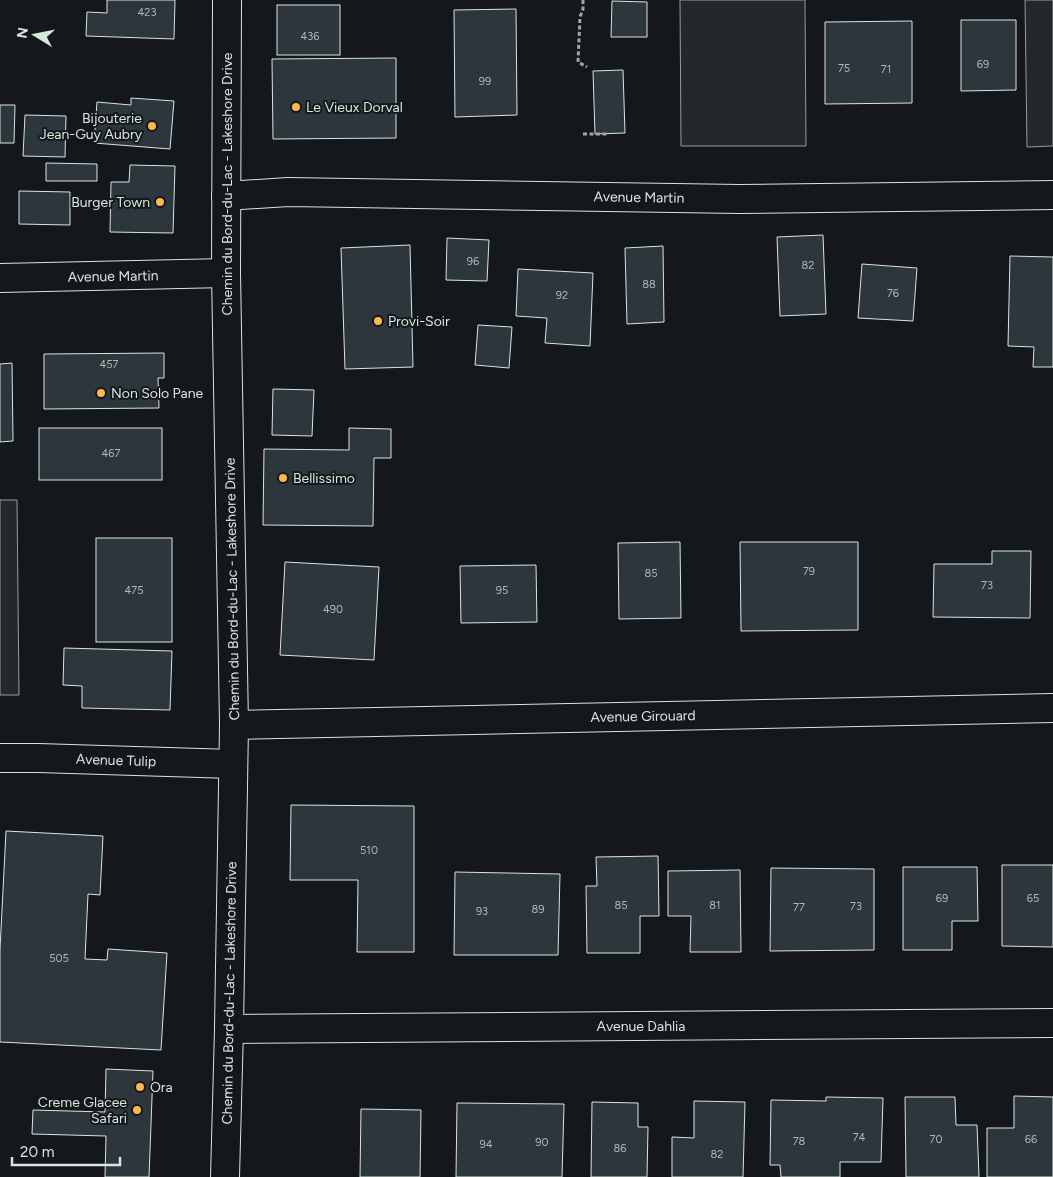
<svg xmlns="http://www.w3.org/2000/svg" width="1053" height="1177" font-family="Figtree,sans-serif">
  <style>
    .parking { fill: #24282b; stroke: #939e99 }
    .building { fill: #2c363c; stroke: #d8e6dc }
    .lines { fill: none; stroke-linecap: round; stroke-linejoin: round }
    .minor-casing { stroke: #d8e6dc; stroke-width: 30 }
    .path { stroke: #9da8a2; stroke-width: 3; stroke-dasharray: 4 2.5; stroke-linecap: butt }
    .minor { stroke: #14181c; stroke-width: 28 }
    .poi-dot { fill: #ffb74d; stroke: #14181c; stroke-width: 2 }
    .labels { text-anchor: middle; stroke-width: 4; stroke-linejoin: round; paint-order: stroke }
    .number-label { font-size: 11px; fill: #adbab4 }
    .poi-label { font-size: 14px; fill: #d8e6dc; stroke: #14181c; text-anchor: start }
    .street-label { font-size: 14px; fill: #d8e6dc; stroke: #14181c }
  </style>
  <rect width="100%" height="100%" fill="#14181c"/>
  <g class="parking">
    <path d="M680,0h125l1,146h-125z"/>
    <path d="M1025,0h28v146l-26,1z"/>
    <path d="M0,500h17l2,195h-19z"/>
  </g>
  <g class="building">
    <path d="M107,0h68l-1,39 -88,-3 1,-24 20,1z"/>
    <path d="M612,1l35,1v35h-36z"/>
    <rect x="277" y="5" width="63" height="50"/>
    <path d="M516,9l1,106 -62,2 -1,-107z"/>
    <path d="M961,20h55v70l-55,1z"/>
    <path d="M912,21v82l-87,1v-82z"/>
    <path d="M396,58v80l-123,1 -1,-80z"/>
    <path d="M623,70l2,63 -30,1 -2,-63z"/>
    <path d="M131,98l43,3 -4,48 -76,-6 3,-41 34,3z"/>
    <path d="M0,105h15l-1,38h-14z"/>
    <path d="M25,115l41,1 -1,41 -42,-1z"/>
    <path d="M46,163l51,1v17h-51z"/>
    <path d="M130,165l45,1 -2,67 -63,-1 1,-50h18z"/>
    <path d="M19,191l51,1v33l-51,-1z"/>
    <path d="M823,235l3,79 -46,2 -3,-79z"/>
    <path d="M447,238l42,2 -2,41 -41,-1z"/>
    <path d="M410,245l3,122 -68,2 -4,-121z"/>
    <path d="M663,246l1,76 -37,2 -2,-76z"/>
    <path d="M1010,256l43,1v110h-20l1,-20 -26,-1z"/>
    <path d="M862,264l55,4 -4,53 -55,-3z"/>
    <path d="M518,269l75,4 -3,73 -45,-3 2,-25 -31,-2z"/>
    <path d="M478,325l34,2 -3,41 -34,-3z"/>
    <path d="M164,353v25h-6l1,30 -115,1v-55z"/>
    <path d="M12,363l1,78 -13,1v-78z"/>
    <path d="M273,389l41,1 -2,46 -40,-1z"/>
    <rect x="39" y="428" width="123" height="52"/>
    <path d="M349,428l42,1v29h-17l-1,68 -110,-1 1,-76 85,1z"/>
    <rect x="96" y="538" width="76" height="104"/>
    <path d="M680,542l1,76 -62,1 -1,-76z"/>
    <path d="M740,542h118v88l-117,1z"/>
    <path d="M992,551h39l-1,67 -97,-1 1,-53h58z"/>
    <path d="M285,562l94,5 -5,93 -94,-5z"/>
    <path d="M536,565l1,57 -76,1 -1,-57z"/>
    <path d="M64,648l108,3 -2,59 -88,-2v-22l-19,-1z"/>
    <path d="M291,805l123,1v146h-57l1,-72h-68z"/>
    <path d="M6,831l97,5 -3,59 -12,-1 -3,65 22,1 1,-11 59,4 -6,97 -161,-8v-93z"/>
    <path d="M658,856l1,60h-19v37h-53l-1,-67h11l-1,-29z"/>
    <path d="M1002,865h51v82l-51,-1z"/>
    <path d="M903,867h74l1,54h-26v29h-49z"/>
    <path d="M771,868l103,1v81l-104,1z"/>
    <path d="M740,870l1,82h-51l1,-36h-23v-45z"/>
    <path d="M455,872l105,2 -2,81h-104z"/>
    <path d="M106,1069l47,2 -4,106h-44l1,-41 -74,-2 1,-24 72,2z"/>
    <path d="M1014,1096l39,1v80h-66v-49h27z"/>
    <path d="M826,1097l57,1 -2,64h-41v15h-59l-1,-12h-10l1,-65 55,1z"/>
    <path d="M905,1097h50l1,28h21l2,52h-73z"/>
    <path d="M694,1101l51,1 -2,75h-71v-40l22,1z"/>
    <path d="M592,1102l46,1v24h10l-1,50h-56z"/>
    <path d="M457,1103l107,1 -2,73h-106z"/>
    <path d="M361,1109l60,1 -1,67h-60z"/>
  </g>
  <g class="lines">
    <g class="minor-casing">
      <g id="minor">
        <path d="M226,196l62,-4 452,7 313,-4"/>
        <path d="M0,278l226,-5"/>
        <path d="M234,725l819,-17"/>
        <path d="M0,758h38l195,6"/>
        <path d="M229,1029l824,-6"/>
        <path d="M225,1177l4,-148 5,-304 -8,-452 1,-273"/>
      </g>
    </g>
    <g class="path">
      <path d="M583,0v9l-3,8 -2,45 9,5"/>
      <path d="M583,134h24"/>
    </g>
    <use href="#minor" class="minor"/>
  </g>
  <g class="poi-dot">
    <circle cx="296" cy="107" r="5"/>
    <circle cx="152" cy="126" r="5"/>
    <circle cx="160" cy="202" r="5"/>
    <circle cx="378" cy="321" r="5"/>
    <circle cx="101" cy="393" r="5"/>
    <circle cx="283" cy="478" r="5"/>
    <circle cx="140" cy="1087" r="5"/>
    <circle cx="137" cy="1110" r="5"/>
  </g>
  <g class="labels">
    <g class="number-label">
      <text x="147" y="16">423</text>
      <text x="310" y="40">436</text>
      <text x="983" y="68">69</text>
      <text x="844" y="72">75</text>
      <text x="886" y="73">71</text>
      <text x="485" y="85">99</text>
      <text x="473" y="265">96</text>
      <text x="808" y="269">82</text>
      <text x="649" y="288">88</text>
      <text x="893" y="297">76</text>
      <text x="562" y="299">92</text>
      <text x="109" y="368">457</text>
      <text x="111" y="457">467</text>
      <text x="809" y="575">79</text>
      <text x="651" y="577">85</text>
      <text x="987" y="589">73</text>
      <text x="134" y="594">475</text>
      <text x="502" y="594">95</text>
      <text x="333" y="613">490</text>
      <text x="369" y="854">510</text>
      <text x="942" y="902">69</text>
      <text x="1033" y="902">65</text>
      <text x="621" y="909">85</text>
      <text x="715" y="909">81</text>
      <text x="856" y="910">73</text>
      <text x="799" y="911">77</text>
      <text x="538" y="913">89</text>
      <text x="482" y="915">93</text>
      <text x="59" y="962">505</text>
      <text x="859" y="1141">74</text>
      <text x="936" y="1143">70</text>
      <text x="1031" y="1143">66</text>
      <text x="799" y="1145">78</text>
      <text x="542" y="1146">90</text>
      <text x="486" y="1148">94</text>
      <text x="620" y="1152">86</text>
      <text x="717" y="1158">82</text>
    </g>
    <g class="poi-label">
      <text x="306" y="112">Le Vieux Dorval</text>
      <text x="142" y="123" text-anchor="end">Bijouterie<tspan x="142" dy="16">Jean-Guy Aubry</tspan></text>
      <text x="150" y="207" text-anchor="end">Burger Town</text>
      <text x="388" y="326">Provi-Soir</text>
      <text x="111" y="398">Non Solo Pane</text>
      <text x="293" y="483">Bellissimo</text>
      <text x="150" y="1092">Ora</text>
      <text x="127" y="1107" text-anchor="end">Creme Glacee<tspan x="127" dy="16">Safari</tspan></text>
    </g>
    <g class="street-label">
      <text transform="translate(227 184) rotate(-90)" y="5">Chemin du Bord-du-Lac - Lakeshore Drive</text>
      <text transform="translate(639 197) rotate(1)" y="5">Avenue Martin</text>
      <text transform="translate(113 276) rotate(-1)" y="5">Avenue Martin</text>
      <text transform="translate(232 589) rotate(-91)" y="5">Chemin du Bord-du-Lac - Lakeshore Drive</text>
      <text transform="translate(643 716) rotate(-1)" y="5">Avenue Girouard</text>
      <text transform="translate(116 760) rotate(2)" y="5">Avenue Tulip</text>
      <text transform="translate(229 993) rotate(-89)" y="5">Chemin du Bord-du-Lac - Lakeshore Drive</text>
      <text x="641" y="1031">Avenue Dahlia</text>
    </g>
  </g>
  <g transform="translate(35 35) rotate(280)" stroke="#14181c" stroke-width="4" paint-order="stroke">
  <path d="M0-4L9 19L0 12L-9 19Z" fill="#d8e6dc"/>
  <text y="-8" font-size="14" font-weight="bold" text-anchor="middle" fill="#d8e6dc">N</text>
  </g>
  <path d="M12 1157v8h108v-8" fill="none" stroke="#d8e6dc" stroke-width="2.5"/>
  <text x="20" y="1157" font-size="15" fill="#d8e6dc" stroke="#14181c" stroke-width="4" paint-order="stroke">20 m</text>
</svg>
